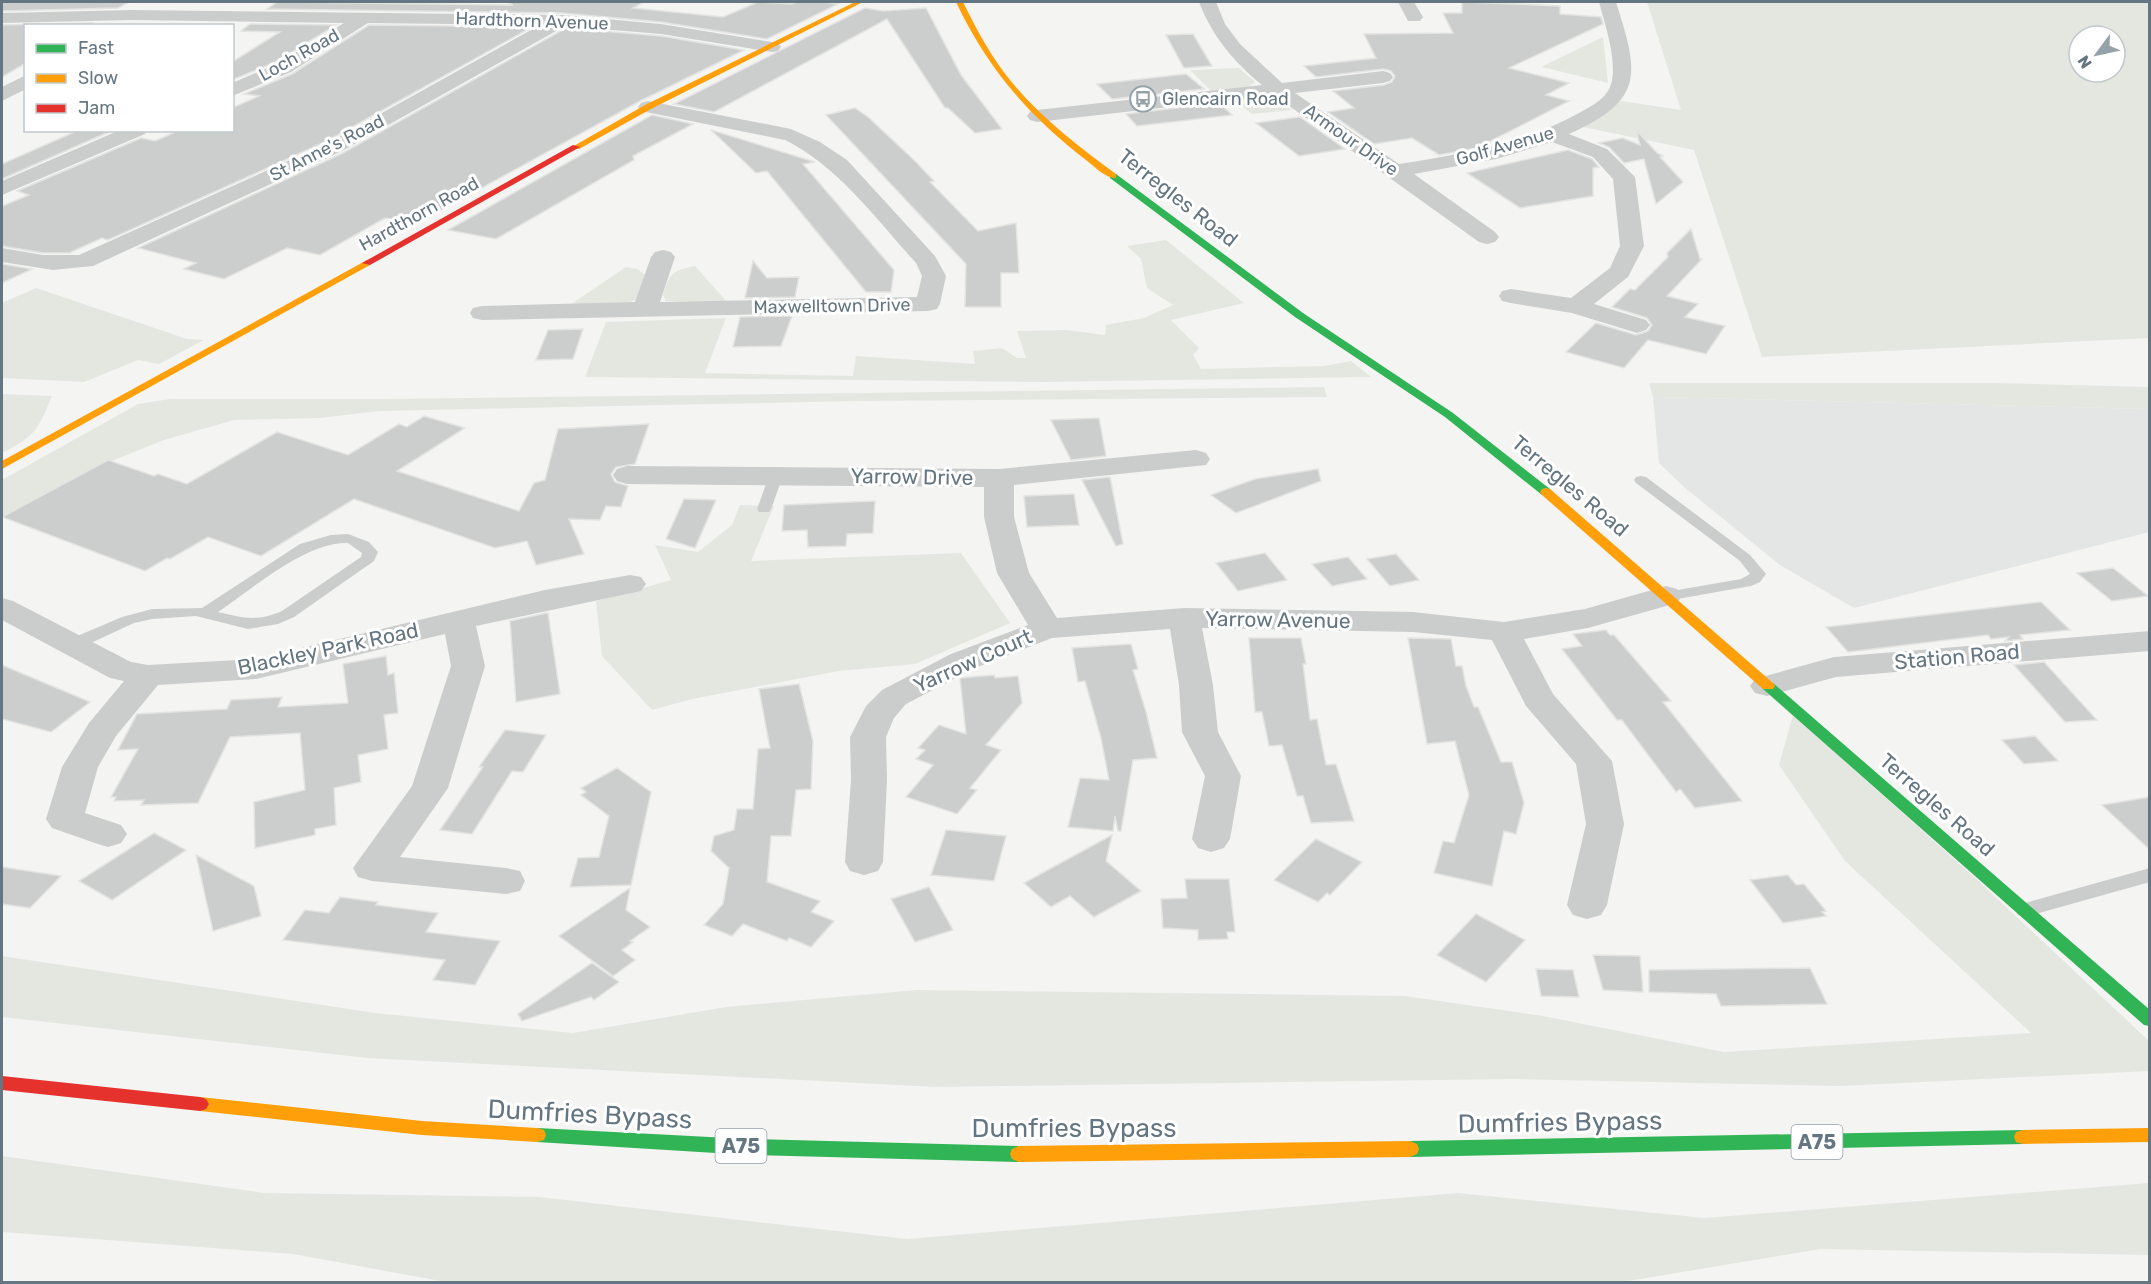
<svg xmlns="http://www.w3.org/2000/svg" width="2151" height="1284" font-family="Rubik,sans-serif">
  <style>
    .built { fill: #e4e5e5 }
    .green { fill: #e4e7e0; fill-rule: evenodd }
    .building { fill: #cccecd; stroke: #e3e3e2; stroke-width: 1.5 }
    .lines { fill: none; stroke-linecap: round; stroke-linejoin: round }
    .lane { fill: #cbcdcd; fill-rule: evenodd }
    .street { fill: #cbcdcd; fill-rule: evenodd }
    .fast { fill: #30b455; fill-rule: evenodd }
    .slow { fill: #ff9f0a; fill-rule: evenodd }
    .jam { fill: #e5322d; fill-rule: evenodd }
    .labels { text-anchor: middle; stroke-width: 6; stroke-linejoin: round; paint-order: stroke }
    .far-street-label { font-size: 18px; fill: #647682; stroke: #fff }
    .far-poi-label { font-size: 18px; fill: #647682; stroke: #fff; text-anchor: start }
    .shield { fill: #fff; stroke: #929fa8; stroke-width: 1.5 }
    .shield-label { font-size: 20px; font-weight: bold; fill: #647682 }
    .street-label { font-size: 21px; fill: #647682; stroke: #fff }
    .near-street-label { font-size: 26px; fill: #647682; stroke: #fff }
  </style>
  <rect width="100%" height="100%" fill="#f4f4f2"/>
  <path class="built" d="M1653,397l496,12v123l-295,76 -74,-43 -96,-78 -25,-24z"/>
  <g class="green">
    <path d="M1647,2h502v336l-387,19 -68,-207 -111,-23 38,-26 60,9zM2079,36h36v36h-36z"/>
    <path d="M1603,37l5,46 -66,-16 1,-1z"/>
    <path d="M1239,68l16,14 -7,5 -36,5 -22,-22z"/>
    <path d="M1261,96l14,3 17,11 -40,4 -18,-15z"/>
    <path d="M1166,240l78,63 -73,17 28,28 -6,7 8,14 123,-3 27,-5 20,16 -328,5 -458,-5 21,-55 120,-4 -21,55 148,3 3,-20 119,8 -2,-13 29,-3 15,10h9l-9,-27 50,-1 38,5 1,-10 38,-7 29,-13 -26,-17 -6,-29 -14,-13z"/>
    <path d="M695,266l32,36 -61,-1 -3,-6c7,-22 9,-24 32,-29z"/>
    <path d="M626,267l11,2 11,8 -12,23 -14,4 -52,1z"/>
    <path d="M36,288l151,51 17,1 -45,24 -21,-4 -54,22 -82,-4v-75z"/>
    <path d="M1649,383h349l151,4v22l-496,-12z"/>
    <path d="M1324,387l3,10 -466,4 -482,10 -59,7 -86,2 -70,20 -70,28 -92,50v-38l136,-76 32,-5h215z"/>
    <path d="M2,394l50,2c-14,34 -17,40 -50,57z"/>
    <path d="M740,505l34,1 -23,55 210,-8 49,70 -95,41 -76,7 -147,28 -40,11 -50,-54 -6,-55 75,-21 -16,-35 43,7 34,-27z"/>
    <path d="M1793,715l180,161 176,165v30l-309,15 -328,-7 -575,8 -570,-29 -365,-41v-61l373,57 198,20 153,-26 191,-17 488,6 138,20 181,36 307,-19 -186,-172 -66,-96z"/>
    <path d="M2,1156l262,37 275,4 368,42 551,-46 247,25 444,-35 1,72 -330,-6 -198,33h-1176l-153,-28 -291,-22z"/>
  </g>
  <g class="building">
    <path d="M2,2h127l-11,6 -116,3z"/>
    <path d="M277,2l236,3 -7,-3h138l-11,6 90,9 35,-15 33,2 7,-2h25l15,2 -71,35 -106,-17 -99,-9 -295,-4z"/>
    <path d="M1462,2l98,4v8l41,3 2,7 -94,44 60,15 -23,12 23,6 -92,47 -38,7 -27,-17 -38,6 -46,-32 26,-4 -21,-17 51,-6 8,-3 3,-6 -4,-5 -8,-2 -67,8 -12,-11 72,-8 -12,-24 89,-1 -10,-20h19z"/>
    <path d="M865,8l18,3 43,-3 35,67 41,54 -27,4 -27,-25h-3l-58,-89 -173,93 -40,-8z"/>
    <path d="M92,23l-4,3h-62v37l-24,14v-52z"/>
    <path d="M250,24l86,1 -60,37 -44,18v-18l48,-30 -39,-1z"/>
    <path d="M369,25l163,2 -205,114 -219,99 -6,-2 -33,15h-26l-41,-7v-40l27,-11 -12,-4 124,-53 14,3 25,-11h52v-22l27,-12 -15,-2 48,-20z"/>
    <path d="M566,28l95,8 83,14 -104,51 -224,123 -31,-6 -65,37 -33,-7 -63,31 -40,-10 12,-6 -58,-15 205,-95z"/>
    <path d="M1193,34l19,32 -28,2 -18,-33z"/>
    <path d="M1186,74l18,15 -92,10 -15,-15z"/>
    <path d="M1219,103l13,12 -95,11 -11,-12z"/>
    <path d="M855,108l13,9 46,43 20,21 -4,1 48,49 38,-8 3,50h-18v34h-36l1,-43 -140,-149z"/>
    <path d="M652,115l41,9 -60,32 1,4 -138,79 -48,-9z"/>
    <path d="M1300,117l45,32 -46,7 -43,-33z"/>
    <path d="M79,130l32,1 -109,48v-15z"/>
    <path d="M711,130l104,32 -12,2 91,106 -3,22h-25l-99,-121 -11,2z"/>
    <path d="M1636,130l21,23 6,3 -3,1 23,25 -27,22 -12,-45 -20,4 -15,-16 -10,-4 24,-5 17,7z"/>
    <path d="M1568,150l24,9 7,8 -6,1v28l-73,12 -53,-35z"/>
    <path d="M1691,229l9,30h2l-35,37 31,8 -13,13 40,9 -19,28 -58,-14 -24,28 -58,-16 30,-29 40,12 12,-4 4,-6 -5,-7 -35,-11 18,-18 5,1 33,-33 -1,-4z"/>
    <path d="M753,261l14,17 32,-1 -4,20 -50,1z"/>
    <path d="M2,264l30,5 -30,14z"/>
    <path d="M792,316l-11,30 -48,1 7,-30z"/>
    <path d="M583,329l-10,30 -37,1 12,-30z"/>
    <path d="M424,416l41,12 -68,43 122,40 15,-28 11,-3 13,-51 91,-5 -14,40 -19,3 -5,7 4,8 13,4 -7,21 -15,-1 -6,14 -31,-1 15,35 -48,11 -9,-24 -32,7 -141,-49 -93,57 -53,-19 -38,22 -3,-1 -22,13 -143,-54 106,-57 46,16 4,-2 29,10 90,-52 71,23 51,-31 8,3z"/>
    <path d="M1099,418l7,38 -35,4 -20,-40z"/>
    <path d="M1318,469l3,12 -85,32 -25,-18 44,-16z"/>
    <path d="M1110,477l13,67 -7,2 -34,-66z"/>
    <path d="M1074,494l5,31 -52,2 -3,-31z"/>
    <path d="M684,499l32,1 -21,48 -29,-9z"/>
    <path d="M875,501l-2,32 -26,1 -1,12 -38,1 -1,-17 -25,1 2,-26z"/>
    <path d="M1265,553l22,27 -49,11 -22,-28z"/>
    <path d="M1396,554l23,26 -29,6 -23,-27z"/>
    <path d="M1348,557l19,22 -35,7 -20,-22z"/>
    <path d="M2113,568l35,28 -36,5 -35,-28z"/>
    <path d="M2041,602l29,28 -50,5 3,4 -18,2 4,-4 -18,2 -3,-4 -140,17 -22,-25z"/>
    <path d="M546,613h2l12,81 -44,8 -6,-81z"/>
    <path d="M1606,630l4,5h4l57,66 -8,1 79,99 -47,7 -15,-19 -4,3 -54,-72h-5l-55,-71 20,-3 -9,-12z"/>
    <path d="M1249,638h52l5,26h-3l7,56 7,-1 9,46 10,-1 18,57 -43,2 -8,-27h-6l-15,-51 -13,1 -7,-34h-7z"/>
    <path d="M1408,638l43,1 5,27h6l4,20 8,21h4l23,55h11l12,41 -8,31 -12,-3 -12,55 -58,-13 9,-32 11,2 15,-48 -14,-54 -28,3z"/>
    <path d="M1131,644l7,25 -5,1 13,42 11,46 -24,2 -12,71h-3l-3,-15 -2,15 -45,-4 12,-49 29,2 -8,-42 -16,-57 -7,1 -6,-34z"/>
    <path d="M386,656l2,19 6,-2 4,40 -14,2 4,34 -30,6 3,27 -27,6 2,37 -21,4v6l-60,13 -1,-46 51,-12 -5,-57 -70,4 -32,66 -57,2 3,-5 -30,1 2,-4h-5l27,-48 -20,1 19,-36 90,-5 4,-9 51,-3 -4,10 70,-4 -5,-39z"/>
    <path d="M2044,662l53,58 -32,2 -51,-57z"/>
    <path d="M2,665l19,8 69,29 -39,30 -49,-13z"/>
    <path d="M994,675l1,3 23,-2 4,27 -36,42 15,5 -31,38 7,2 -20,24 -51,-17 27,-32 -17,-6 9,-9 -7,-2 21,-23 27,9 -6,-56z"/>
    <path d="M799,684l14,57 -2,48 -15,1 -5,46h-20l-4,46 53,19 -9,11 23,9 -23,26 -22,-9 -2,3 -44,-17 -11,12 -28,-11 19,-21 6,-36 -18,-17 3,-15 20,-6 3,-21h16l5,-60 12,-1 -11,-59z"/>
    <path d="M505,730l41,5 -23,37 -11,-1 -40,63 -32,-4 43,-63h-4z"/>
    <path d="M2035,736l23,25 -34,3 -22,-24z"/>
    <path d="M617,768l34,24 -20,93 -61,2 8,-29 21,-1 10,-41 -28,-21 5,-3 -5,-4z"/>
    <path d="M2150,797v53l-48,-45z"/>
    <path d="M946,830l60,6 -12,45 -63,-6z"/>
    <path d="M154,833l32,17 -74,50 -33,-19z"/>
    <path d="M1112,835l-6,26 35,30 -47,26 -24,-21 -19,11 -27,-24z"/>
    <path d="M1316,839l46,23 -32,33 -3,-2 -9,9 -44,-22z"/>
    <path d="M196,855l58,31 7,30 -48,15z"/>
    <path d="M2,867l59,9 -31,32 -28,-4z"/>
    <path d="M1788,875l8,10 8,-1 22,27 -4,1 4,4 -43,7 -33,-43z"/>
    <path d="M1185,879h44l6,53h-8l1,7 -30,1v-10l-35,-2 -2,-29 26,-1z"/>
    <path d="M929,887l24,43 -38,12 -24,-43z"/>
    <path d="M630,888l-4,22 24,17 -20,14 3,1 -11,8 13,10 -22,16 -54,-40z"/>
    <path d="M340,897l38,5 -2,3 62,8 -12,19 74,9 -25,44 -42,-5 12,-20 -162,-20 22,-30 24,3z"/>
    <path d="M1476,914l49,26 -39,42 -49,-27z"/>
    <path d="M1593,955l47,1 3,36 -40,-2z"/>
    <path d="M592,963l27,19 -25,18 -3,-3 -69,24 -4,-7z"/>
    <path d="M1810,968l17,36 -106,2 -5,-12 -67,-2v-22z"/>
    <path d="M1536,969l37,1 6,27 -38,-1z"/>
  </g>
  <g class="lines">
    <g class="lane">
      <path d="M776,472l7,4 -12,33 -2,3h-10l-2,-3 12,-33z"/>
      <path d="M1641,476l5,1 104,78 16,19 -6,8 -9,4 -85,15 -6,-2 -2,-3 2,-3 81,-14 9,-5 -10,-13 -104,-78 -2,-3 2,-3z"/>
      <path d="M348,534l21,8 9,10 -4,9 -80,56 -16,7 -30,5 -52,-13 -44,3 -18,4 -54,25h-12l-2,-4 2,-4 54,-23 30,-8 50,-1 98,-64 31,-9zM348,543l14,10 -1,4 -79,54c-25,11 -38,7 -64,1 34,-23 89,-71 130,-69z"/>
      <path d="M2150,868v14l-125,35 -7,-2 -3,-5 3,-5z"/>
    </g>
    <g class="street">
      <path d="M1199,2h17l9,22 15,20 42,39 101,-12 7,2 3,4 -3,4 -7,2 -88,10 104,71c63,-10 124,-20 180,-51 9,-5 23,-12 29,-22 13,-21 -3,-66 -9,-89h17c23,72 29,98 -47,132l38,15 28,28 9,69 -16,31 -34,27 52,16 4,5 -4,5 -9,3 -65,-20 -61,-10 -9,-2 -3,-5 3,-5 9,-2 60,9 39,-30 10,-22 -7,-67 -20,-22 -41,-15 -56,17 -82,15 81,58 4,5 -4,5 -8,2 -8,-2 -205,-147 -237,27 -7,-2 -3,-4 3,-4 7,-2 225,-25c-28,-23 -50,-49 -63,-83z"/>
      <path d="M1398,2h16l9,15 -3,4h-12z"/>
      <path d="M132,10l430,5 99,9 111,18 6,1 3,4 -3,4 -6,1 -111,-18 -96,-8 -223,125 -249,115 -40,4 -51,-8v-14l41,7h36l249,-112 212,-118 -172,-2 -77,49 -59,24v-13l45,-19 67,-41 -212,-3 -130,3v-10z"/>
      <path d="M26,75v14l-24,12v-14z"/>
      <path d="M648,101l143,28 29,13 27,18 88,96 11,20 -6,28 -3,5 -9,2 -446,9 -9,-2 -3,-5 3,-5 9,-2 153,-4 16,-45 4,-5 8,-2 8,2 4,5 -15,45 257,-5 5,-21 -6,-13c-40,-44 -77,-96 -131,-123l-144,-29 -3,-4 3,-4z"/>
      <path d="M120,130h28l-3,4 -143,61v-14z"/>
      <path d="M1196,450l10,3 4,6 -4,6 -192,20v32l15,56 28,45 127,-10 229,4 91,10 81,-13 81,-23 11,3 5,7 -5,7 -89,25 -64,11 29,55 59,67 12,63 -17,81 -6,10 -14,4 -14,-4 -6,-10 19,-81 -10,-60 -50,-58 -34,-66 -79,-8 -211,-4 11,57 5,47 23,44 -11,63 -6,9 -13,4 -13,-4 -6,-9 13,-63 -23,-44 -3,-47 -9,-56 -118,9 -77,30 -69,36 -12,14 -8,19 1,43 -4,82 -5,9 -14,4 -14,-4 -5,-9 6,-82 -1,-43 16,-31 16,-16 69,-36 77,-29 -31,-52 -13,-56v-30l-357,-3 -10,-3 -4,-6 4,-6 10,-3 372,3z"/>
      <path d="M630,575l11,2 5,7 -5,7 -165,35 9,40 -37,122 -48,69 106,11 14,3 5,10 -5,10 -14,3 -134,-13 -14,-4 -5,-9 59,-82 39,-120 -6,-32 -189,45 -98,6 -42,51 -18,31 -13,46 36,12 6,9 -6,9 -13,4 -13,-4 -43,-15 -6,-9 16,-52 27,-44 35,-42 -14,-3 -108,-58v-22l11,3 118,61 17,3 108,-6 289,-69z"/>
      <path d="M2150,631v20l-314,26 -69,19 -12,-3 -5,-7 5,-7 79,-22z"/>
    </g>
    <g class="fast">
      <path d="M1110,174h6l187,139 150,100 97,76 2,3 -2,3h-8l-97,-78 -150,-100 -185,-139z"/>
      <path d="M1768,682l5,1 377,327v16l-6,-1 -381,-336 -2,-3 2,-3z"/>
      <path d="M537,1128l211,11 271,7 7,3 2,5 -2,5 -7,3 -271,-7 -211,-13 -7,-2 -2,-5 2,-5z"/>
      <path d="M2023,1130l7,2 2,5 -2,5 -7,2 -613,13 -7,-3 -2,-5 2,-5 7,-3z"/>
    </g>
    <g class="slow">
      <path d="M855,2h8l-212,107 -72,40 -7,-2 73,-42z"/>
      <path d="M956,2h7c9,18 18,36 29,53 31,49 78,85 124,119v4c-10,1 -22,-12 -30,-18 -59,-46 -98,-91 -130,-158z"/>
      <path d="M367,260l3,1v4l-368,204v-8z"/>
      <path d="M1546,488l4,1 223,194 2,3 -2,3h-10l-221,-194 -2,-3 2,-3z"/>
      <path d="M200,1097l222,24 115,7 7,2 2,5 -2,5 -7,2 -115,-7 -222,-24 -6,-2 -3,-5 3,-5z"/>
      <path d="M2150,1128v14l-127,2 -7,-2 -2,-5 2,-5 7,-2z"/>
      <path d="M1410,1141l7,3 2,5 -2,5 -7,3 -391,5 -7,-3 -2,-5 2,-5 7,-3z"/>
    </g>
    <g class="jam">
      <path d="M573,145l7,2 -210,118 -8,-2z"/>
      <path d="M2,1076l198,21 6,2 3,5 -3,5 -6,2 -198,-21z"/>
    </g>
  </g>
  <defs>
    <g id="bus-ring" transform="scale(1.35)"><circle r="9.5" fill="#fff" stroke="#96a2a9" stroke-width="1.5"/><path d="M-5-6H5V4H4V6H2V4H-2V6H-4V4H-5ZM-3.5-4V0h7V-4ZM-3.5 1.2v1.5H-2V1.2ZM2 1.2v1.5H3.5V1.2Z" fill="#96a2a9"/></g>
  </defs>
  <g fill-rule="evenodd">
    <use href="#bus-ring" x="1143" y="99"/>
  </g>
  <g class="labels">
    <g class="far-street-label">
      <text transform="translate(532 21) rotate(2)" y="6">Hardthorn Avenue</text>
      <text transform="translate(299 55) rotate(-29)" y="6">Loch Road</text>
      <text transform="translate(1351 140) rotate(35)" y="6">Armour Drive</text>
      <text transform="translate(1505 146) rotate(-16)" y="6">Golf Avenue</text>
      <text transform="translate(327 148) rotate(-27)" y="6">St Anne's Road</text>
      <text transform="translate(419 214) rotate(-29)" y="6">Hardthorn Road</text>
      <text transform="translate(832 306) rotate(-1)" y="6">Maxwelltown Drive</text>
    </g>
    <g class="far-poi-label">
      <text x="1162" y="105">Glencairn Road</text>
    </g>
    <g class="shield">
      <rect x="1791.5" y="1125" width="51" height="34" rx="4.5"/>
      <rect x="715.5" y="1129" width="51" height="34" rx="4.5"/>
    </g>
    <g class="shield-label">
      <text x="1817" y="1149">A75</text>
      <text x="741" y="1153">A75</text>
    </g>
    <g class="street-label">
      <text transform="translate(1178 198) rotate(38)" y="7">Terregles Road</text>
      <text transform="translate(912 477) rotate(1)" y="7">Yarrow Drive</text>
      <text transform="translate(1570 486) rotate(40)" y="7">Terregles Road</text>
      <text transform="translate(1278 620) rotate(1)" y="7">Yarrow Avenue</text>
      <text transform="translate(328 649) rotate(-12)" y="7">Blackley Park Road</text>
      <text transform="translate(1957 657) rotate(-5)" y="7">Station Road</text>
      <text transform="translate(973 661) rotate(-24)" y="7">Yarrow Court</text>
      <text transform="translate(1937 805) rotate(41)" y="7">Terregles Road</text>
    </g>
    <g class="near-street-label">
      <text transform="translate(590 1114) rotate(3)" y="9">Dumfries Bypass</text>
      <text transform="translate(1560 1122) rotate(-1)" y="9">Dumfries Bypass</text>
      <text x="1074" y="1137">Dumfries Bypass</text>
    </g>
  </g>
  <rect width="2151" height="1284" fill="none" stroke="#647682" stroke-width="6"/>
  <rect x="24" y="24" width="210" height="108" fill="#ffffff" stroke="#c1c8cd" stroke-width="1.5"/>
  <rect x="36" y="44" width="30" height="9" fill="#30b455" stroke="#c1c8cd" stroke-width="1.5"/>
  <text x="78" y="54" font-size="18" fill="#647682">Fast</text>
  <rect x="36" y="74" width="30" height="9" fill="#ff9f0a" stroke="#c1c8cd" stroke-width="1.5"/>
  <text x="78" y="84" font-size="18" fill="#647682">Slow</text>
  <rect x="36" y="104" width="30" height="9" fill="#e5322d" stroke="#c1c8cd" stroke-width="1.5"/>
  <text x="78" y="114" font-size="18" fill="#647682">Jam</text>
  <g transform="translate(2097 54) rotate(237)"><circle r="28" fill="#ffffff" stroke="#c1c8cd" stroke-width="1.5"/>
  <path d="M0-4.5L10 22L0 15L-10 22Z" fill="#96a2a9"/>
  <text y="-9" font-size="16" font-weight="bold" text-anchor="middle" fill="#647682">N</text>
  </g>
</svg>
